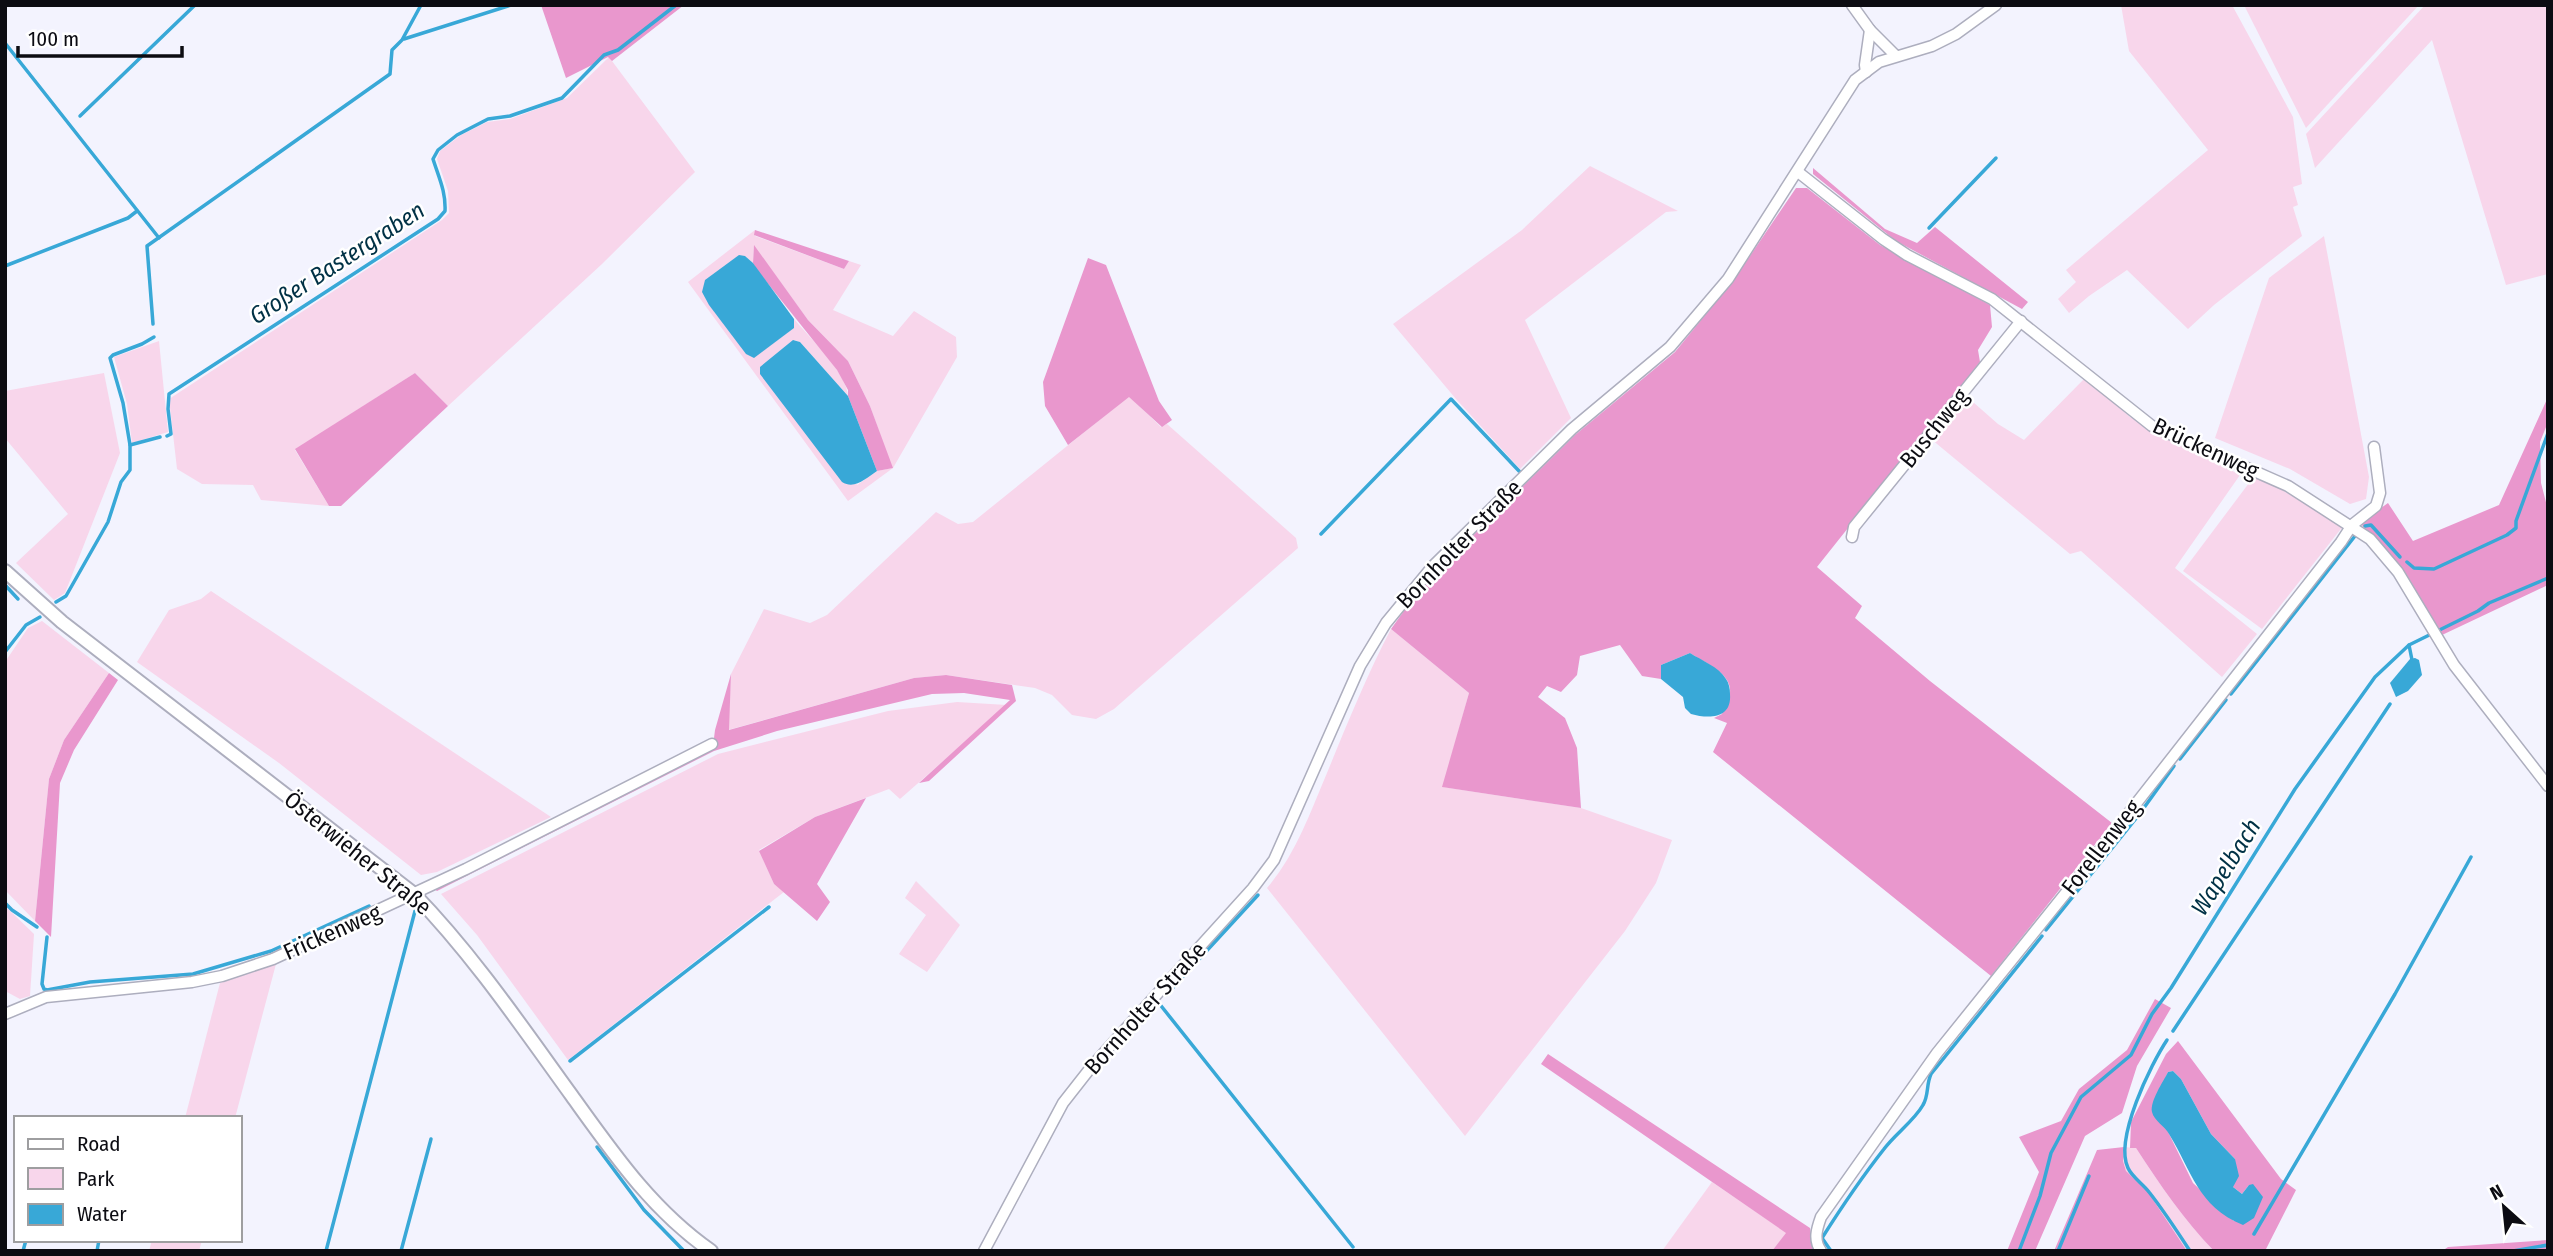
<svg xmlns="http://www.w3.org/2000/svg" width="2553" height="1256" font-family="'Fira Sans Condensed',sans-serif">
  <style>
    .green { fill: #f8d6eb; fill-rule: evenodd }
    .forest { fill: #e997cd; fill-rule: evenodd }
    .water { fill: #38a8d7 }
    .lines { fill: none; stroke-linecap: round; stroke-linejoin: round }
    .stream { stroke: #38a8d7; stroke-width: 3.5 }
    .minor-casing { stroke: #adaebe; stroke-width: 13 }
    .tertiary-casing { stroke: #adaebe; stroke-width: 16 }
    .minor { stroke: #fff; stroke-width: 10 }
    .tertiary { stroke: #fff; stroke-width: 12 }
    .labels { text-anchor: middle; stroke-width: 5; stroke-linejoin: round; paint-order: stroke }
    .street-label { font-size: 23px; fill: #0c0c12; stroke: #fff }
    .water-label { font-size: 24px; font-style: italic; fill: #003145; stroke: #fff }
  </style>
  <rect width="100%" height="100%" fill="#f3f3fe"/>
  <g class="green">
    <path d="M2121,5h111l61,112 9,67 -9,3 5,18 -5,2 9,29 -88,69 -26,24 -61,-59 -38,26 -20,17 -11,-14 18,-17 -10,-12 142,-120 -79,-99z"/>
    <path d="M2244,5h175l-113,123z"/>
    <path d="M2425,5h123v269l-42,11 -74,-245 -117,128 -9,-34z"/>
    <path d="M609,57l86,115 -93,92 -154,142 -33,-33 -120,77 34,56 -68,-6 -8,-15 -51,-1 -25,-15 -8,-70 273,-179 7,-7 -1,-22 -11,-32 3,-8 21,-16 26,-13 23,-3 57,-21z"/>
    <path d="M1590,166l88,45 -12,1 -141,108 46,98 -51,51 -64,-70 -63,-75 129,-94z"/>
    <path d="M755,230v6l89,33 5,-8 12,4 -28,45 60,26 21,-25 42,26 1,20 -64,111 -45,33 -160,-219zM754,246l54,74 40,41 22,45 22,62 -15,3 -20,14 -63,-145 6,2 48,54c-1,-23 -39,-59 -54,-77v9l-49,-72 8,7z"/>
    <path d="M2324,236l45,241 -3,22 -16,5 -60,-35 -75,-31 54,-160z"/>
    <path d="M159,341l9,91 -36,11 -5,-39 -13,-47z"/>
    <path d="M104,373l16,80 -55,140 -11,7 -38,-37 52,-49 -63,-76v-47z"/>
    <path d="M2085,378l45,39 110,58 -65,93 82,66 -35,43 -141,-126 -11,3 -139,-115 34,-44 33,29 26,16z"/>
    <path d="M1129,396l32,31 6,-3 129,114 2,10 -184,161 -18,10 -24,-4 -20,-20 -17,-7 -89,-13 -32,3 -186,52 3,-56 33,-65 46,14 17,-8 109,-103 22,12 15,-2z"/>
    <path d="M2255,475l89,50 -82,104 -79,-58z"/>
    <path d="M211,591l340,226 -114,55 -16,3 -142,-112 -142,-101 32,-52 32,-11z"/>
    <path d="M42,621l67,52 -45,67 -15,39 -14,142 -30,-31v-228l23,-34z"/>
    <path d="M1391,629l78,64 -26,94 138,21 91,32 -16,43 -31,48 -160,205 -198,-248c29,-34 43,-75 60,-115 20,-49 40,-98 64,-144z"/>
    <path d="M957,702l50,3 -107,94 -11,-10 -74,28 -56,33 15,34 10,8 -216,168 -91,-125 -36,-41 277,-140 170,-43z"/>
    <path d="M916,881l44,44 -33,47 -28,-18 27,-39 -21,-17z"/>
    <path d="M5,906l29,28 -4,62 -10,3 -15,-8z"/>
    <path d="M276,964l-41,154h-50l35,-135z"/>
    <path d="M2124,1147l12,1c24,37 48,72 78,103h-27l-39,-59 -22,-21 -3,-10z"/>
    <path d="M1712,1182l75,51 -15,18h-110z"/>
    <path d="M152,1240h50l-3,11h-50z"/>
  </g>
  <g class="forest">
    <path d="M541,5h143l-72,56 -4,-4 -42,21z"/>
    <path d="M1813,168l72,61 32,14 18,-16 93,75 -6,7 -126,-68 -83,-67z"/>
    <path d="M1796,188h11l73,57 110,60 2,22 -14,23 2,12 -163,205 45,39 -7,12 75,63 182,142 -121,153 -278,-224 14,-29 -13,-5 8,-4c2,-7 7,-15 8,-22 2,-19 -27,-30 -40,-39l-29,12v14l-19,-3 -22,-31 -40,11 -3,19 -16,17 -14,-6 -9,11 27,21 12,30 4,60 -139,-21 27,-94 -78,-64 28,-39 20,-21 136,-134 100,-83 58,-71z"/>
    <path d="M755,230l94,31 -5,8 -90,-34z"/>
    <path d="M754,245l54,75 40,41 22,45 23,62 -16,3 -29,-75v-6l-11,-20 -80,-100 -4,-7z"/>
    <path d="M1088,258l18,7 53,136 13,19 -10,7 -33,-30 -61,48 -23,-39 -2,-24z"/>
    <path d="M415,373l33,33 -107,100h-12l-34,-57z"/>
    <path d="M2548,397v25l-8,20 1,41 7,27v75l-106,50 -37,-63 -45,-49 28,-20 25,38 86,-36z"/>
    <path d="M109,673l9,7 -44,70 -14,33 -9,154 -16,-16 14,-142 15,-39z"/>
    <path d="M731,674l-2,56 185,-52 32,-3 66,10 4,16 -87,80 -10,2 91,-83 -46,-7 -32,1 -155,37 -63,20 -277,140 -4,-3 280,-142 2,-16z"/>
    <path d="M866,798l-49,86 13,18 -13,19 -43,-37 -15,-33 56,-34z"/>
    <path d="M2155,999l16,9 -34,58 -15,47 -37,23 -50,115h-28l32,-79 -20,-35 42,-16 18,-32 48,-39z"/>
    <path d="M2178,1041l103,138 15,11 -31,61h-51c-30,-31 -54,-66 -78,-103h-6l1,-26 35,-68zM2173,1071l8,8 30,55 24,25 -2,28 9,7 7,-9 -15,36 -41,-38 -39,-80 14,-31z"/>
    <path d="M1548,1054l262,174 4,23h-42l14,-18 -245,-169z"/>
    <path d="M2124,1147l-1,14 3,10 22,21 39,59h-133l43,-101z"/>
    <path d="M2548,1240v11h-106l6,-4z"/>
  </g>
  <g class="water">
    <path d="M739,255l6,1 8,7 41,56v9l-40,30 -8,-4 -37,-49 -7,-13 3,-12z"/>
    <path d="M793,340l7,2 48,54 29,75c-11,7 -22,19 -35,11l-82,-108v-7z"/>
    <path d="M1690,653c11,7 29,14 36,26 3,4 4,10 4,15 2,25 -21,25 -39,20l-6,-6 -2,-11 -22,-18v-14z"/>
    <path d="M2415,658l4,2 3,15 -14,16 -12,6 -6,-14 20,-24z"/>
    <path d="M2173,1071l8,8 30,55 24,25 4,17 -6,11 9,7 7,-9 4,-1 10,13 -9,21 -11,7c-46,-19 -51,-54 -74,-91 -4,-8 -15,-13 -17,-22 -2,-11 11,-30 16,-40z"/>
  </g>
  <g class="lines">
    <g class="stream">
      <path d="M404,39l107,-34"/>
      <path d="M5,43l154,195"/>
      <path d="M80,116l115,-111"/>
      <path d="M1929,228l67,-70"/>
      <path d="M5,266l123,-48 9,-7"/>
      <path d="M153,324l-6,-78 243,-172 2,-24 10,-10 19,-35"/>
      <path d="M167,436l4,-2 -3,-25 1,-15 269,-175 7,-8c1,-19 -6,-33 -12,-52l5,-9 19,-15 31,-16 22,-3 52,-18 42,-43 14,-5 58,-45"/>
      <path d="M130,445l-7,-42 -13,-45 3,-3 29,-11 12,-7"/>
      <path d="M2365,526l6,-1 29,32"/>
      <path d="M1321,534l130,-135 68,72"/>
      <path d="M2407,562l7,6 20,1 73,-34 9,-7v-7l32,-88"/>
      <path d="M5,585l13,14"/>
      <path d="M56,602l10,-6 42,-74 13,-40 9,-12v-25l30,-8"/>
      <path d="M2409,645l3,15"/>
      <path d="M5,652l21,-27 14,-8"/>
      <path d="M2231,694l124,-158"/>
      <path d="M2180,759l46,-59"/>
      <path d="M5,903l7,7 25,17"/>
      <path d="M2046,930l92,-114 36,-50"/>
      <path d="M47,937l-5,47 2,5 3,1 43,-8 103,-8 78,-23 98,-45"/>
      <path d="M1166,995l92,-100"/>
      <path d="M1158,1002l195,245"/>
      <path d="M2173,1031l217,-327"/>
      <path d="M2167,1040c-16,24 -53,99 -39,128 4,9 15,16 21,24 15,19 28,39 41,59"/>
      <path d="M570,1061l199,-154"/>
      <path d="M597,1147l47,63 40,41"/>
      <path d="M2254,1234l141,-240 76,-137"/>
      <path d="M23,1251l3,-11"/>
      <path d="M97,1251l2,-11"/>
      <path d="M326,1251l89,-340"/>
      <path d="M401,1251l30,-112"/>
      <path d="M1831,1251l-9,-13c19,-30 40,-61 62,-89 11,-15 30,-28 39,-44 6,-10 3,-20 8,-31l111,-138"/>
      <path d="M2019,1251l21,-55 11,-43 30,-56 50,-42 21,-41 19,-26 124,-199 80,-112 34,-32 69,-34 11,-8 59,-25"/>
      <path d="M2058,1251l31,-75"/>
      <path d="M2513,1251l35,-6"/>
    </g>
    <g class="minor-casing">
      <g id="minor">
        <path d="M1852,5l18,25 26,26"/>
        <path d="M1866,72l-1,-7 5,-35"/>
        <path d="M1798,172l85,67 24,16 85,44 160,127 136,60 82,53 28,33 56,93 94,121"/>
        <path d="M1852,537l2,-10 167,-206"/>
        <path d="M5,1014l41,-17 146,-15 30,-6 51,-17 193,-90 246,-125"/>
        <path d="M984,1251l79,-148 29,-37 161,-178 21,-28 86,-194 26,-43 47,-57 139,-137 98,-82 58,-68 127,-199 24,-18 53,-16 24,-12 40,-29"/>
        <path d="M1821,1251c-8,-11 -4,-23 0,-34l116,-164 140,-174 264,-337 11,-17 24,-19 4,-13 -6,-46"/>
      </g>
    </g>
    <g class="tertiary-casing">
      <path id="tertiary" d="M5,571l57,51 352,272c60,62 108,133 158,202 41,57 80,114 139,155"/>
    </g>
    <use href="#minor" class="minor"/>
    <use href="#tertiary" class="tertiary"/>
  </g>
  <g class="labels">
    <g class="street-label">
      <text transform="translate(1934 428) rotate(-51)" y="8">Buschweg</text>
      <text transform="translate(2206 448) rotate(25)" y="8">Brückenweg</text>
      <text transform="translate(1459 544) rotate(-46)" y="8">Bornholter Straße</text>
      <text transform="translate(2101 847) rotate(-52)" y="8">Forellenweg</text>
      <text transform="translate(358 853) rotate(39)" y="8">Österwieher Straße</text>
      <text transform="translate(332 932) rotate(-24)" y="8">Frickenweg</text>
      <text transform="translate(1145 1008) rotate(-48)" y="8">Bornholter Straße</text>
    </g>
    <g class="water-label">
      <text transform="translate(337 263) rotate(-33)" y="8">Großer Bastergraben</text>
      <text transform="translate(2226 867) rotate(-58)" y="8">Wapelbach</text>
    </g>
  </g>
  <rect width="2553" height="1256" fill="none" stroke="#0c0c12" stroke-width="14"/>
  <rect x="14" y="1116" width="228" height="126" fill="#ffffff" stroke="#9e9ea0" stroke-width="2"/>
  <rect x="28" y="1139" width="35" height="10" fill="#ffffff" stroke="#9e9ea0" stroke-width="2"/>
  <text x="77" y="1151" font-size="21" fill="#0c0c12">Road</text>
  <rect x="28" y="1168" width="35" height="21" fill="#f8d6eb" stroke="#9e9ea0" stroke-width="2"/>
  <text x="77" y="1186" font-size="21" fill="#0c0c12">Park</text>
  <rect x="28" y="1204" width="35" height="21" fill="#38a8d7" stroke="#9e9ea0" stroke-width="2"/>
  <text x="77" y="1221" font-size="21" fill="#0c0c12">Water</text>
  <g transform="translate(2504 1207) rotate(333)" stroke="#ffffff" stroke-width="5" paint-order="stroke">
  <path d="M0-5L12 26L0 18L-12 26Z" fill="#0c0c12"/>
  <text y="-10" font-size="19" font-weight="bold" text-anchor="middle" fill="#0c0c12">N</text>
  </g>
  <path d="M18 46v10h164v-10" fill="none" stroke="#0c0c12" stroke-width="3.5"/>
  <text x="28" y="46" font-size="21" fill="#0c0c12" stroke="#ffffff" stroke-width="5" paint-order="stroke">100 m</text>
</svg>
